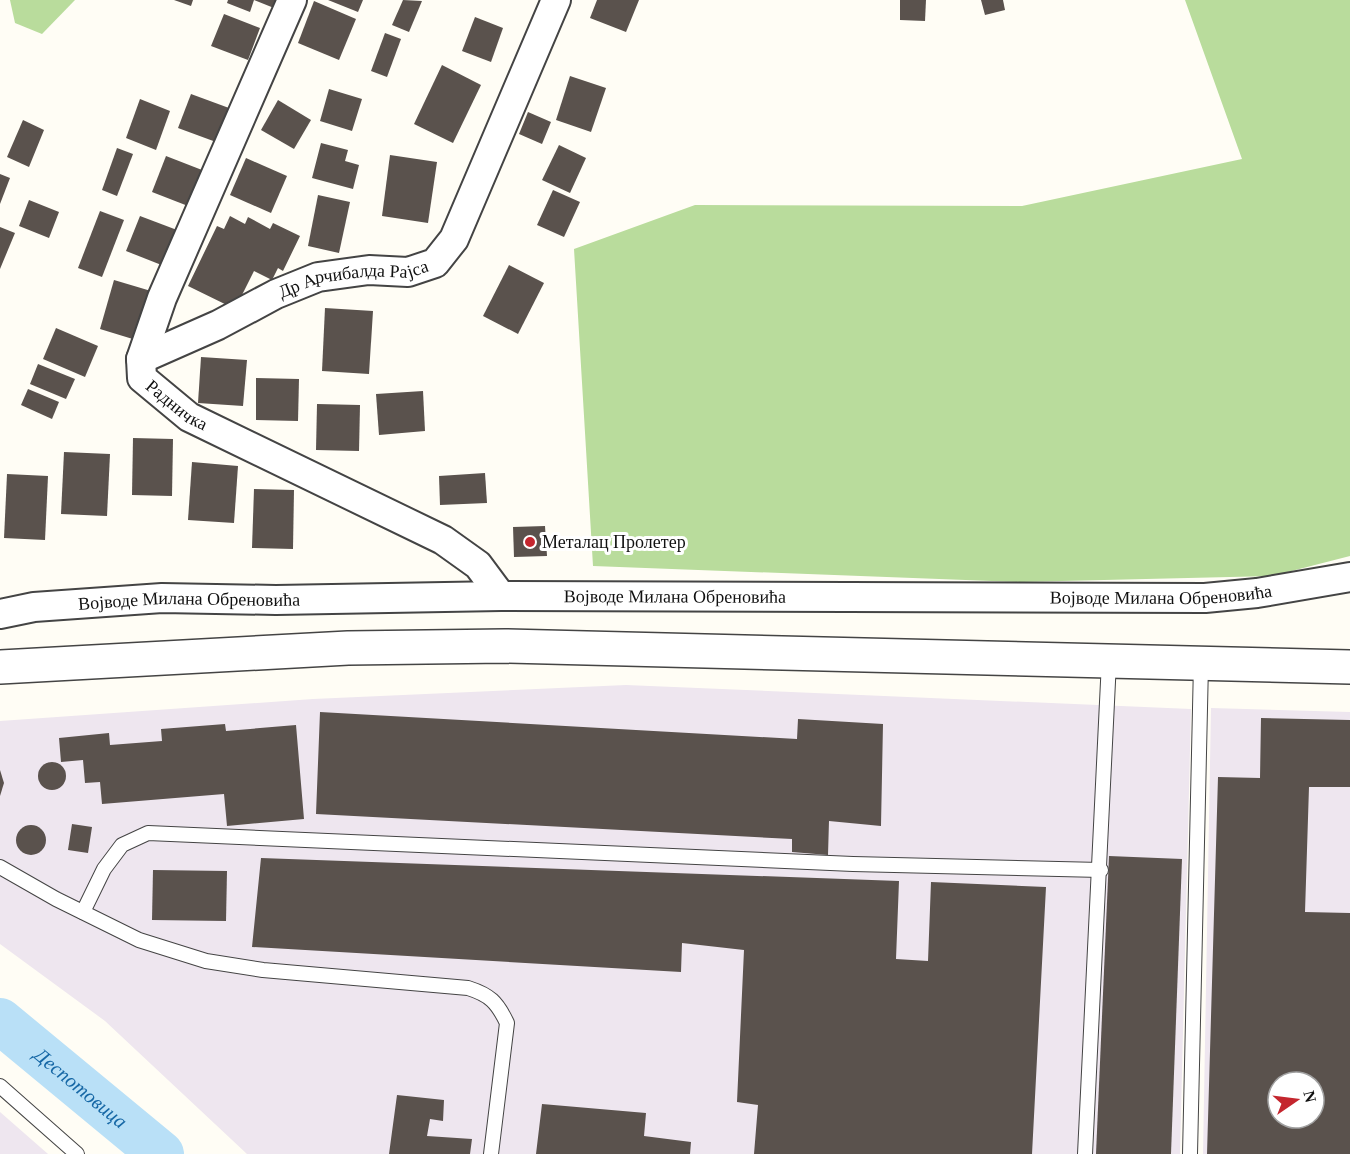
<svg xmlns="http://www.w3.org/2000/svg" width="1350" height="1154" font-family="Georgia,serif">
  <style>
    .industrial { fill: #eee6ef; fill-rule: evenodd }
    .forest { fill: #b9dc9c }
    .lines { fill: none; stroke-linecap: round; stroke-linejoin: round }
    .river { stroke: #b9e0f7; stroke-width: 46 }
    .building { fill: #5a524d; fill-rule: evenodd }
    .service-casing { stroke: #444; stroke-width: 16 }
    .minor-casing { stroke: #444; stroke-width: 32 }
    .tertiary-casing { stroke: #444; stroke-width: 36 }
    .service { stroke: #fff; stroke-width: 14 }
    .minor { stroke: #fff; stroke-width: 28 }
    .tertiary { stroke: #fff; stroke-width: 33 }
    .poi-dot { fill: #c4262e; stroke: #fff; stroke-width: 2 }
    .labels { text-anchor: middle; stroke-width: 6; stroke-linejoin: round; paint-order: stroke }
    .street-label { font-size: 18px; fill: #111; stroke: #fff }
    .poi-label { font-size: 18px; fill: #111; stroke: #fff; text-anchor: start }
    .water-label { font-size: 20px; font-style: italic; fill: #1768a6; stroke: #fff }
  </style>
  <rect width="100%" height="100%" fill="#fffdf5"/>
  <g class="industrial">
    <path d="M626,685l565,24 -11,445h-933l-142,-133 -105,-77v-223l313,-22z"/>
    <path d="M1211,708l139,4v442h-147zM1278,1082h36v36h-36z"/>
    <path d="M0,1112l48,42h-48z"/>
  </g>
  <g class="forest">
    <path d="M10,0h65l-33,34 -27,-11z"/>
    <path d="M1185,0h165v556l-78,20 -252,6 -427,-16 -19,-317 121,-44 327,1 220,-47z"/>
  </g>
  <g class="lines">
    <path class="river" id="s1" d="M0,1021l161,133"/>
  </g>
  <g class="building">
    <path d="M174,0h19l-2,6z"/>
    <path d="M228,0h49l-3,8 -20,-8 -4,12 -23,-9z"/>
    <path d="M328,0h35l-5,12z"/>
    <path d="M403,0l19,1 -13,31 -17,-7z"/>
    <path d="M597,0h42l-13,32 -36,-14z"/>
    <path d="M900,0h26l-1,21 -25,-1z"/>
    <path d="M981,0h22l2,10 -20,5z"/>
    <path d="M314,1l42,18 -17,41 -41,-17z"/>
    <path d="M224,14l36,14 -12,32 -37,-14z"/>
    <path d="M475,17l28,11 -12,34 -29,-11z"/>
    <path d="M385,33l16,6 -14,38 -16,-6z"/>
    <path d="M442,65l39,20 -28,58 -39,-19z"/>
    <path d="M570,76l36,12 -15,44 -35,-12z"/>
    <path d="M329,89l33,10 -10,32 -32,-10z"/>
    <path d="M191,94l38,14 -13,34 -38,-14z"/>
    <path d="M140,99l30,12 -14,39 -30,-12z"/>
    <path d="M278,100l33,20 -17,29 -33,-19z"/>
    <path d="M528,112l23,10 -9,22 -23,-10z"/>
    <path d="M23,120l21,10 -15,37 -22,-10z"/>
    <path d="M321,143l27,7 -3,11 14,4 -6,24 -41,-11z"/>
    <path d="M559,145l27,13 -16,35 -28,-13z"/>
    <path d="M117,148l16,6 -16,42 -15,-6z"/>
    <path d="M390,155l47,7 -9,61 -46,-7z"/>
    <path d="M166,156l36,14 -14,36 -36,-14z"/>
    <path d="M246,158l41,18 -16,37 -41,-18z"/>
    <path d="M0,174l10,4 -10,26z"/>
    <path d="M553,190l27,12 -16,35 -27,-12z"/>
    <path d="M318,195l32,7 -11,51 -31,-7z"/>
    <path d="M29,200l30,12 -10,26 -30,-12z"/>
    <path d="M100,211l24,9 -22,57 -24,-9z"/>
    <path d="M140,216l37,14 -13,36 -38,-15z"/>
    <path d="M230,216l15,8 3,-7 22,12 3,-6 27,13 -17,35 -5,-3 -6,12 -18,-9 -19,38 -47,-23 29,-60 7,3z"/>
    <path d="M0,227l15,6 -15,36z"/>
    <path d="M509,265l35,18 -26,51 -35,-18z"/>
    <path d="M114,280l37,11 -15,49 -36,-11z"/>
    <path d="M325,308l48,3 -4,63 -47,-3z"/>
    <path d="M56,328l42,18 -13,31 -42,-18z"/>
    <path d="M201,357l46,3 -4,46 -45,-3z"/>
    <path d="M38,364l37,15 -9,20 -36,-15z"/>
    <path d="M256,378l43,1 -1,42 -42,-1z"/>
    <path d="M28,389l31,13 -7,17 -31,-14z"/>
    <path d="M423,391l2,40 -46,4 -3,-41z"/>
    <path d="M317,404l43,1 -1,46 -43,-1z"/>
    <path d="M133,438l40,1 -1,57 -40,-1z"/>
    <path d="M64,452l46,2 -3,62 -46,-2z"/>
    <path d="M192,462l46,4 -4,57 -46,-3z"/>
    <path d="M485,473l2,30 -47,2 -1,-29z"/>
    <path d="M7,474l41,2 -3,64 -41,-2z"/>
    <path d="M254,489l40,1 -1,59 -41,-1z"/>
    <path d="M545,526l2,30 -33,1 -1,-30z"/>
    <path d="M320,712l477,27 1,-20 85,5 -2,102 -52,-5 -1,34 -36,-3v-13l-476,-25z"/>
    <path d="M1261,718l89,2v67h-41l-4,125 45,1v241h-143l11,-377 42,1zM1278,1082h36v36h-36z"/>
    <path d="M225,724l1,7 70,-6 8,94 -77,7 -3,-32 -122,10 -2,-22 -15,1 -2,-23 -22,2 -2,-24 50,-5 1,12 52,-4 -1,-12z"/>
    <circle cx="52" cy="776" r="14"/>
    <path d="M0,770l4,13 -4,13z"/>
    <path d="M72,824l20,3 -4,26 -20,-3z"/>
    <circle cx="31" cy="840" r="15"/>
    <path d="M1109,856l73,3 -11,295h-75z"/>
    <path d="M261,858l638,23 -3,78 32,2 3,-79 115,5 -14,267h-278l4,-49 -21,-3 7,-152 -62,-7 -1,29 -429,-25z"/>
    <path d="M153,870l74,1 -1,50 -74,-1z"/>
    <path d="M397,1095l47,5 -1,21 -13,-2 -3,17 45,3 -2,15h-81z"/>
    <path d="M542,1104l104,9 -2,23 47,6 -1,12h-154z"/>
  </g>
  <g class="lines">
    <g class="service-casing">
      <g id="service">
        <path d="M0,867l56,32 83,41 67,21 57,9 205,18c22,7 29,14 39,35l-16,131"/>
        <path d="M83,912l21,-43 18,-24 26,-12 705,31 248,6"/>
        <path d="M0,1086l77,68"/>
        <path d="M1085,1154l24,-493"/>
        <path d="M1190,1154l11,-490"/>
      </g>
    </g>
    <g class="minor-casing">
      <g id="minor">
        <path id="s2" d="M292,0l-130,298 -21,61 1,19 47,39 254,123 35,25 23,31"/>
        <path id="s3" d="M141,359l77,-34 58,-31 42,-17 51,-7 39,2 27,-9 19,-24 102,-239"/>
        <path id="s4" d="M0,614l34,-7 128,-9 114,2 225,-4 704,2 52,-5 93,-16"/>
      </g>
    </g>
    <g class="tertiary-casing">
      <path id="tertiary" d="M0,667l348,-19 157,-2 845,21"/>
    </g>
    <use href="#service" class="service"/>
    <use href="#minor" class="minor"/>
    <use href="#tertiary" class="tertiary"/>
  </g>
  <circle class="poi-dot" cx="530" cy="542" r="6"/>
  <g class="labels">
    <g class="street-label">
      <text dy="6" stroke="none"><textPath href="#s3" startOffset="230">Др Арчибалда Рајса</textPath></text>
      <text dy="6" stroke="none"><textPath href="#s2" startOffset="453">Радничка</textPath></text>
      <text dy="6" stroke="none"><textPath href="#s4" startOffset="1162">Војводе Милана Обреновића</textPath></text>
      <text dy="6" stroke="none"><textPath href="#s4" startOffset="676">Војводе Милана Обреновића</textPath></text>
      <text dy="6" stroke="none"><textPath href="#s4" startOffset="190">Војводе Милана Обреновића</textPath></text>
    </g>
    <g class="poi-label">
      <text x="542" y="548">Металац Пролетер</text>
    </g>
    <g class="water-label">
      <text dy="7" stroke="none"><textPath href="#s1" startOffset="105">Деспотовица</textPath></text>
    </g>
  </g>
  <g transform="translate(1296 1100) rotate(76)"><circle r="28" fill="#ffffff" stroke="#a0a0a0" stroke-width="1.5"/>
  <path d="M0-4.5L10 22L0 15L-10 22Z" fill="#c4262e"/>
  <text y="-9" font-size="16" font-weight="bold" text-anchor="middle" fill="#111111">N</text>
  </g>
</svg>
